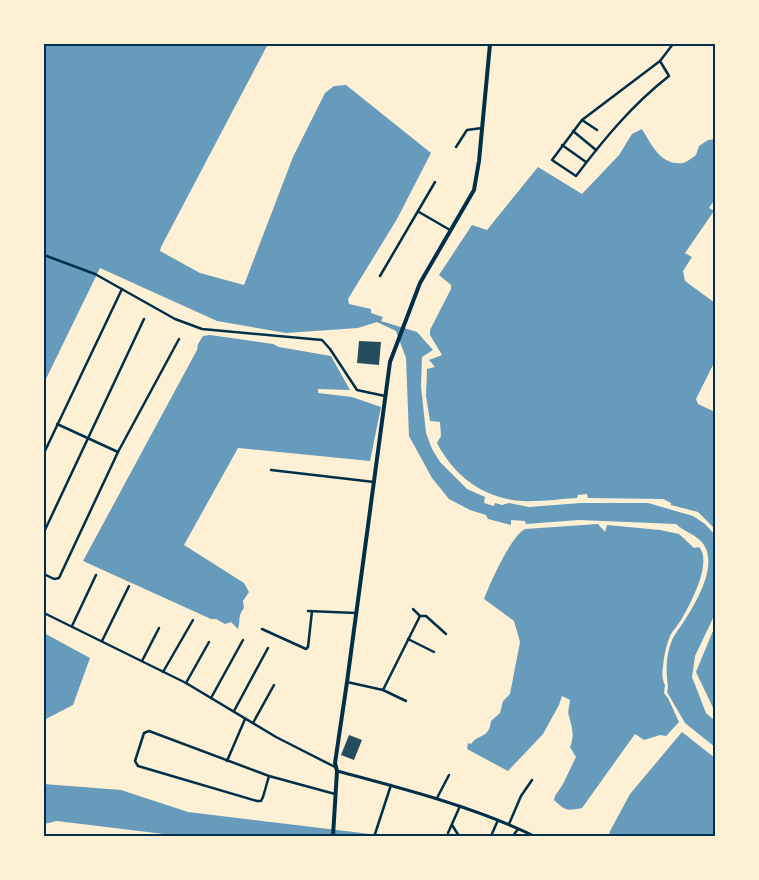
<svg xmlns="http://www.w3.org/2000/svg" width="759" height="880" font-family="'Fira Sans',sans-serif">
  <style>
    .water { fill: #669bbc }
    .building { fill: #264d5e }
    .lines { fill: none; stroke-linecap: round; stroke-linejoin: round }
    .minor { stroke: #003049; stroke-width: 2.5 }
    .tertiary { stroke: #003049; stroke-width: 3 }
    .secondary { stroke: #003049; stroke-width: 4 }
    .neatline { fill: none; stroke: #003049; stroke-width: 2 }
  </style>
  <rect width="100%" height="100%" fill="#fdf0d5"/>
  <g class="water">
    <path d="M44,44h224l-107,203 -1,4 40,22 44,12 49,-128 32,-64 9,-7 12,-1 85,68 -34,66 -49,80 1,5 22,5v4l12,4 -2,4 36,11 16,18 -11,7 -1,29 5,47 6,16 8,13 27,27 18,8 -1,6 10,3 1,-3 7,2 7,-2 20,4 52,-4h67l45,13 12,8 10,11v79l-20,42 -3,21 14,36 9,8v26l-30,-24 -18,-31c2,-6 0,-9 0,-15 -1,-11 0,-24 4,-34 2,-7 8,-14 12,-20 12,-19 35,-56 21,-78 -6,-10 -20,-13 -28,-21l-97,-4 -53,4 -1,-3 -14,-1v5l-23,-6 -2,-4 -16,-5 -21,-11 -17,-21 -23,-42 -3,-78 -10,-27 -19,-9 -19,6 -72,5 -69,-12 -117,-53 -56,115z"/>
    <path d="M642,129c9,15 19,37 41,34 4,-1 9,-5 13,-8l3,-9 9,-6 7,-1v60l-6,9 5,3 -29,42 7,4 -9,14 2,10 30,22v58l-19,38 2,5 17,8v117l-17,-17 -27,-7v-2l-8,-4 -75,-1 -1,-4 -9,1 -1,3c-18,1 -37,4 -54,3 -39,-2 -69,-25 -86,-58l4,-7 -1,-14 -10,-1 -4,-25 1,-27 8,-2 -6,-7 13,-5 -12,-20v-5l21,-41v-4l-12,-10 33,-50 15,5 51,-63 44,27 37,-39 13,-21z"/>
    <path d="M210,335l63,9 6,3 52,9 19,34 -32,-1v4l34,4 29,10 -11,54 -132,-13 -54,97 60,38 5,9 -6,9 1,7c-7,10 -3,11 -6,21l-7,-7 -6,2 -9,-5h-5l-128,-58 114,-211 1,-6 5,-8z"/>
    <path d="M598,524l7,8 2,-7 53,5 19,4 15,14 5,-1c14,15 -9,58 -18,73 -3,5 -8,10 -11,16 -4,10 -6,19 -7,30 -1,7 -1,14 2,19l-1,8 4,5 11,24 -13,14 -6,-1 -16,5 -9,-6 -53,74c-16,3 -16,3 -28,-8l1,-4 8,-12 13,-27 -6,-10c5,-12 2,-19 -1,-31 -2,-4 1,-12 1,-16l-8,-4 -3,9 -16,29 -35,37 -41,-22 1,-6 3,1c8,-11 18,-5 20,-23l9,-8 3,-12 7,-7 10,-52 -6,-21 -30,-22c6,-16 27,-63 41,-70z"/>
    <path d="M715,626v86l-19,-40z"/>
    <path d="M44,633l46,25 -17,47 -29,15z"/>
    <path d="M682,732l33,26v78h-102l-4,-3 21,-39z"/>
    <path d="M44,784l77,6 67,22 199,24h-207l-123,-15 -13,3z"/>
  </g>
  <g class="building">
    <path d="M359,341l22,1 -2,23 -22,-2z"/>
    <path d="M349,735l13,5 -8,20 -13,-5z"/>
  </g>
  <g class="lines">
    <g class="minor">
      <path d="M660,61l9,15c-37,29 -65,63 -93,100l-24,-16 30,-40 78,-59 13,-17"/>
      <path d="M582,120l15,10"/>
      <path d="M573,131l23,19"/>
      <path d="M562,145l24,17"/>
      <path d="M456,147l11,-17 15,-2"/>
      <path d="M419,212l31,18"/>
      <path d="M44,255l51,19 80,45 27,10 120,11 8,9 27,41 28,6"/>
      <path d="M380,276l55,-94"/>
      <path d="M57,424l61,28"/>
      <path d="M44,453l78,-164"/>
      <path d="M271,470l103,12"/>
      <path d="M44,532l100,-213"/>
      <path d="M44,574l10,5 5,-1 59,-126 61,-113"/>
      <path d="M413,609l7,7"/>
      <path d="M308,611l48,2"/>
      <path d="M44,613l142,70 90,54 59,30"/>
      <path d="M72,626l24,-51"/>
      <path d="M262,629l44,20 2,-2 4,-36"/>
      <path d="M408,639l26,13"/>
      <path d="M102,641l27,-55"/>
      <path d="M142,661l17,-33"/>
      <path d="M163,672l30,-52"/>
      <path d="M347,682l36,8 23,11"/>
      <path d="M186,683l23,-41"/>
      <path d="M383,690l37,-74h6l20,18"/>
      <path d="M211,698l32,-58"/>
      <path d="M234,711l34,-63"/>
      <path d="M253,723l21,-38"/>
      <path d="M227,761l18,-42"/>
      <path d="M269,776l-6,21 -2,4h-4l-119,-35 -3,-5 9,-28 5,-2 120,45 66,18"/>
      <path d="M437,798l12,-23"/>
      <path d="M509,824l12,-28 11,-16"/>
      <path d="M452,825l7,11"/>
      <path d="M448,833l12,-27"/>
      <path d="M375,834l16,-49"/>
      <path d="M491,836l7,-16"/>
      <path d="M513,836l5,-7"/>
    </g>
    <path class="tertiary" d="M337,771c67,18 135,35 197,65"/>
    <path class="secondary" d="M333,836l4,-65 -2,-8 12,-81 43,-320 30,-79 54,-93 5,-29 11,-117"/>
  </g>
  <rect width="759" height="880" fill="none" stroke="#fdf0d5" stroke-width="90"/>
  <rect x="45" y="45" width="669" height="790" class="neatline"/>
</svg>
